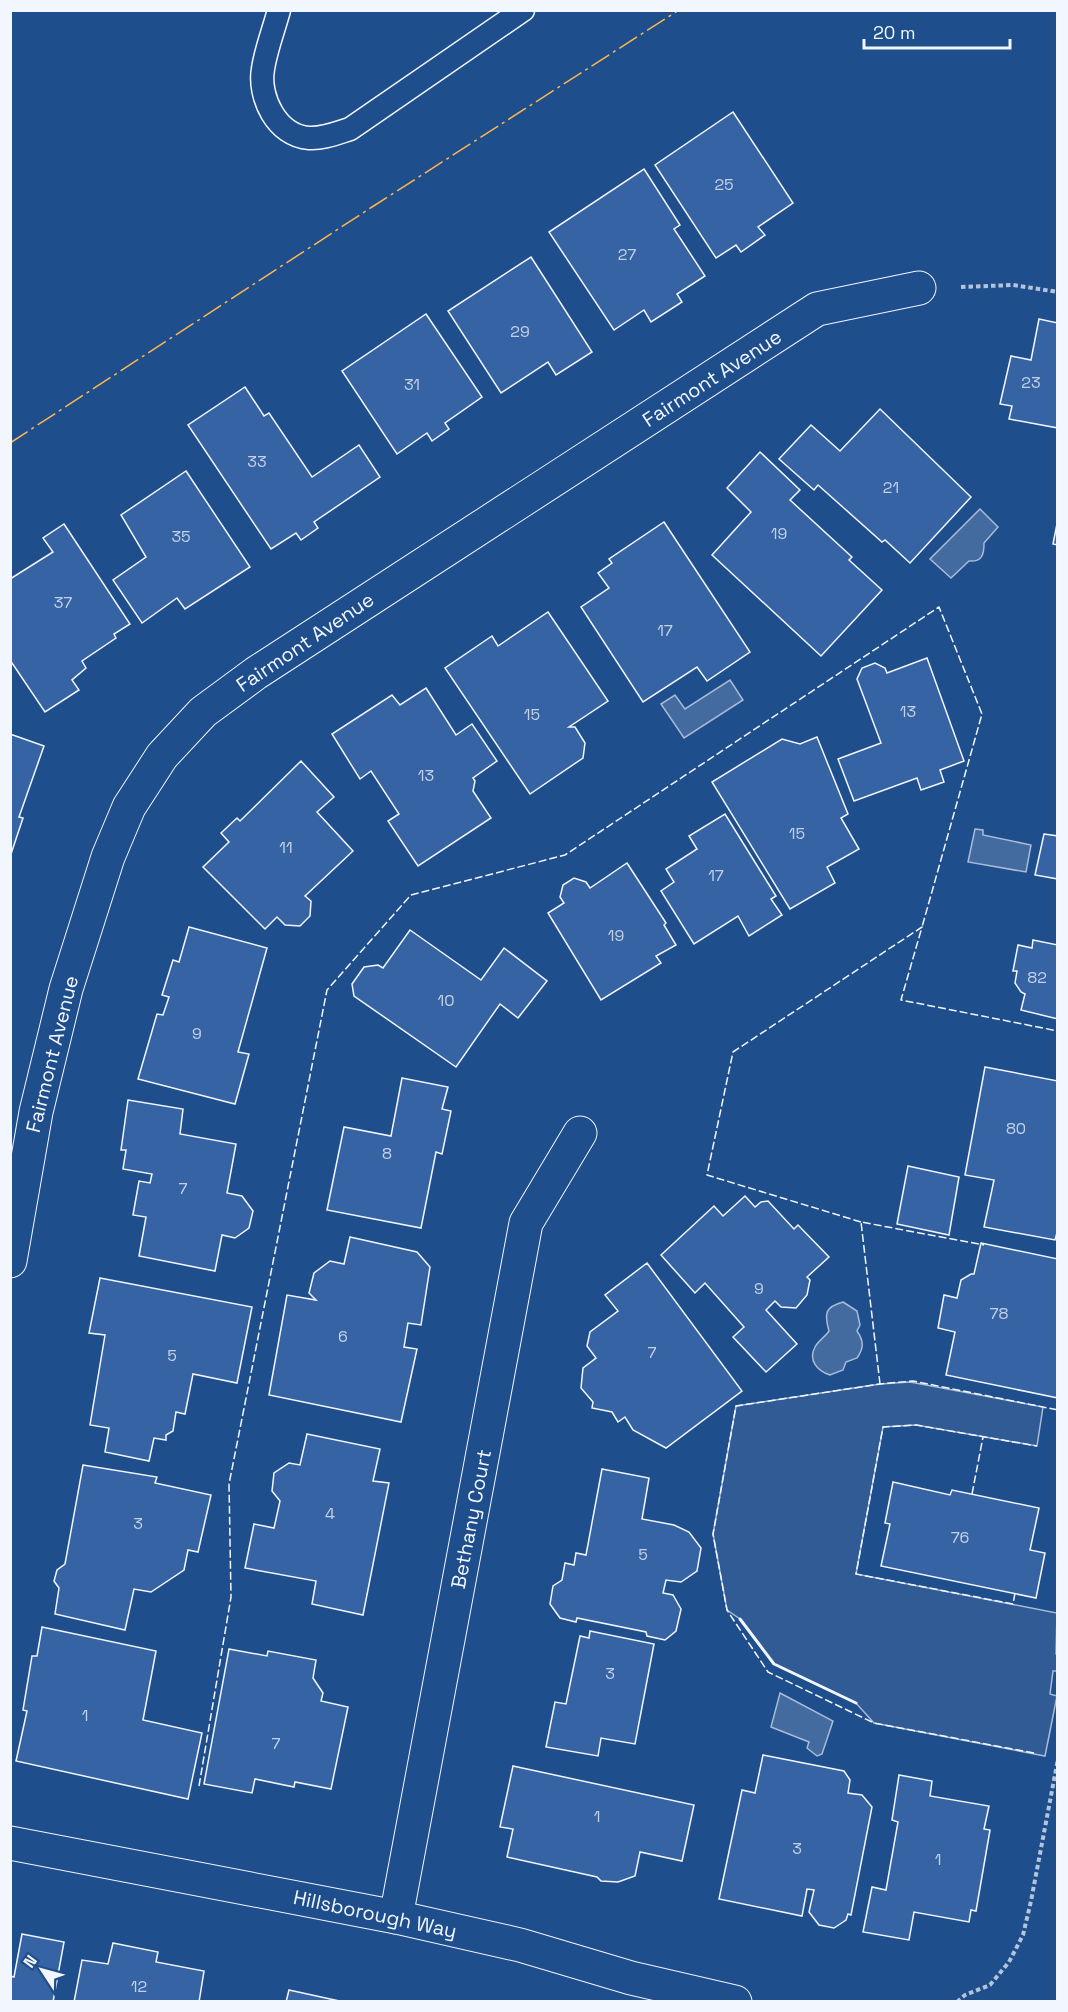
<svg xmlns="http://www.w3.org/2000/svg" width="1068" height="2012" font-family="'Space Grotesk',sans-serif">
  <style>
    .built { fill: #305b95; stroke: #a8bbd7; stroke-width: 1.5 }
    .water { fill: #446ba0; stroke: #a8bbd7; stroke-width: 1.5 }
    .building { fill: #3563a3; stroke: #f2f6ff; stroke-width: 1.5 }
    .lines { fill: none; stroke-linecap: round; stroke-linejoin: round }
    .service-casing { stroke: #f2f6ff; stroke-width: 25 }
    .minor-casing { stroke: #f2f6ff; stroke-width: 35 }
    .path { stroke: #b3c4dc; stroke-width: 4; stroke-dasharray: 4.5 3; stroke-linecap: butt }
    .service { stroke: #1f4e8c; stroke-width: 22 }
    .minor { stroke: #1f4e8c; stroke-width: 33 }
    .fence { stroke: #f2f6ff; stroke-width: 1.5; stroke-dasharray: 8 3; stroke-linecap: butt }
    .wall { stroke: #f2f6ff; stroke-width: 3 }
    .power { stroke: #ffb74d; stroke-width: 1.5; stroke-dasharray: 21 4.5 3 4.5; stroke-linecap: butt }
    .labels { text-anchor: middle; stroke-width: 4.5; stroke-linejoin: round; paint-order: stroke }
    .number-label { font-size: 16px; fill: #c3d1e8 }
    .street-label { font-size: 20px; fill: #f2f6ff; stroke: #1f4e8c }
  </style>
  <rect width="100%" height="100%" fill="#1f4e8c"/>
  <path class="built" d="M910,1382l133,25 -6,39 -121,-21 -33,2 -27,147 201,39 -1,41 1,1v16h-4l-3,23 7,2 -12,60 -171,-33 -18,-20 -82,-39 -34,-45 -13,-9 -14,-76 23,-128 144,-22z"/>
  <g class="water">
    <path d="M980,509l18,18 -14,16c0,12 -2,19 -15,18l-18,17 -21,-19z"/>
    <path d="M730,680l13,20 -59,38 -23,-34 14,-9 10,14z"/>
    <path d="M975,829l8,1v5l48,10 -5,27 -58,-10z"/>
    <path d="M843,1302l14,9 3,14 -3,6c7,10 7,17 0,27l-11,4 -3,8 -13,5c-13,-4 -22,-15 -15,-28 3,-6 10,-10 14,-16 -5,-18 -4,-24 14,-29z"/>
    <path d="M780,1693l53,28 -11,33 -5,2 -10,-8 2,-6 -38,-15z"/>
  </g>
  <g class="building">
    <path d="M733,112l60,91 -35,24 7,8 -24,17 -5,-7 -20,13 -61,-93z"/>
    <path d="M644,169l36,56 -6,4 31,47 -28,18 5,8 -31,20 -7,-12 -30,20 -65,-98z"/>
    <path d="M531,257l61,95 -36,23 -8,-13 -47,31 -53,-82z"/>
    <path d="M426,314l56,83 -37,26 4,6 -17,12 -5,-8 -30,21 -55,-83z"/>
    <path d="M1039,319l19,4v105l-49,-9 3,-13 -12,-2 11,-48 20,4z"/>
    <path d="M245,387l19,29 5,-3 43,64 47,-32 21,32 -66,45 4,6 -17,12 -5,-7 -25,16 -83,-124z"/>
    <path d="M880,409l91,88 -61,66 -25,-23 -3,2 -64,-57 -4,5 -35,-31 32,-34 29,26z"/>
    <path d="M760,452l40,38 -10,10 62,57 -3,3 33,30 -61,66 -109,-101 39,-43 -24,-24z"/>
    <path d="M186,471l64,96 -65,42 -8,-11 -35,25 -29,-43 33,-23 -25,-42z"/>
    <path d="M1058,519v26l-5,-1z"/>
    <path d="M664,522l86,130 -43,29 -10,-14 -54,35 -62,-95 28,-19 -11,-15 14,-10 -3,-4z"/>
    <path d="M64,524l66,100 -16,10 2,4 -34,23 4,7 -14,12 7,10 -34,22 -35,-52v-81l43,-27 -10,-14z"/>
    <path d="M548,612l60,89 -39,26h6l10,16 -2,15 -53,36 -85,-126 47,-32 6,10z"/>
    <path d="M927,658l37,103 -24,9 4,12 -23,8 -4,-12 -63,23 -16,-42 43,-16 -24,-64 5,-11 13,-5 10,5 2,5z"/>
    <path d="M426,688l30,47 16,-11 25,37 -24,17 2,3 -2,10 18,27 -73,48 -30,-45 11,-7 -28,-43 -11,8 -28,-45 60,-39 8,10z"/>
    <path d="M10,734l34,12 -25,71 4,1 -13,39z"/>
    <path d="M817,737l31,77 -7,4 18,31 -32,18 8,16 -45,26 -78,-127 70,-43 18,5z"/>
    <path d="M301,761l33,36 -17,15 36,39 -48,45 6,5 -1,15 -10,10 -15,-1 -8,-8 -12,12 -62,-62 26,-25 -8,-9 16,-15 3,3z"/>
    <path d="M725,814l51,82 -5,3 11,16 -33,21 -11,-20 -44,28 -33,-53 13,-9 -8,-13 31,-20 -8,-13z"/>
    <path d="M1044,834l14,2v43l-23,-4z"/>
    <path d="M627,863l39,60 -2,2 12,20 -20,11 5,7 -60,37 -53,-87 16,-10 -4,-6 3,-12 11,-7 12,4 4,6z"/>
    <path d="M189,927l78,21 -29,104 11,2 -14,50 -97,-25 19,-65 6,1 6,-18 -7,-2 11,-35 6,2z"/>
    <path d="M410,930l71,50 23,-32 43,33 -29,37 -18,-14 -44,63 -102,-71 -2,-12 12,-17 14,-2 5,3z"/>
    <path d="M1033,940l25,5v74l-37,-9 4,-16 -4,-2 -6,-9 2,-12h-4l5,-26 14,3z"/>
    <path d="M985,1067l73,14v148l-3,11 -71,-13 10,-47 -29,-5z"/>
    <path d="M402,1078l46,9 -6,22 9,2 -9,43 -6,-2 -15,76 -94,-18 17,-83 47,9z"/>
    <path d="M128,1100l55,9 -3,25 56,10 -9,49 15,3 11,15 -4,17 -14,10 -13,-3 -7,36 -76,-15 7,-39 -13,-2 6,-34 11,2 2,-9 -29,-5 3,-19h-5z"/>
    <path d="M908,1166l51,11 -10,58 -52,-11z"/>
    <path d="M745,1196l10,11 6,-5 7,-1 26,28 4,-4 31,32 -22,20 3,3 -3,15 -11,13 -15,-1 -6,-6 -9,9 31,34 -31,28 -33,-35 11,-10 -39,-44 -10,10 -34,-38 53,-49 9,10z"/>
    <path d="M350,1237l67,15 13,15 -9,58 -13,-2 -4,24 13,2 -16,73 -132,-27 18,-100 29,5 -7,-7 5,-20 16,-12 14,3z"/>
    <path d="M981,1243l77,16v139l-112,-23 9,-43 -17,-4 6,-33 13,3 4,-18 10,-6h3z"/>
    <path d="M647,1263l95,128 -76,57 -33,-18 -8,-13 -7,5 -6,-10 -20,-4 1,-6 -12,-14 2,-20 13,-10 -9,-12 3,-14 28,-21 -13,-16z"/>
    <path d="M100,1278l152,29 -15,76 -44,-9 -8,40 -9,-2 -3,19 -7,4v5l-12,-2 -5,23 -44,-9 4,-24 -19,-3 15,-90 -16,-2z"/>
    <path d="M307,1434l73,15 -7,32 16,2 -26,132 -51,-11 4,-23 -71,-13 9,-44 20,4 6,-27 -8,-10 2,-18 15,-10 11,2z"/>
    <path d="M83,1465l74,12 -2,6 56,12 -13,57 -10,-2 -4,20 -33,22 -17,-3 -9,41 -70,-16 4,-26 -5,-7 3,-11 8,-6z"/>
    <path d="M602,1469l47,9 -7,41 32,6 15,7 12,16 -4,23 -16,11 -15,-2 -3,13 10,2 8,14 -5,22 -11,9 -18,-4 -1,-4 -69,-14 -1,4 -16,-4 -10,-14 3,-18 9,-6 3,-17 9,2 2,-12 10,2z"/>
    <path d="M893,1482l57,13 2,-5 87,18 -9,42 15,3 -9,45 -155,-32 9,-42 -5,-1z"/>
    <path d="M42,1627l114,24 -13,69 59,13 -14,66 -172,-38 11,-50 -4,-1 9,-54h5z"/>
    <path d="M590,1631l64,13 -19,100 -34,-6 -3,18 -52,-9 9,-45 11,2 14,-68 9,2z"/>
    <path d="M229,1649l38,7 1,-5 48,9 -3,18 10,15 -2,8 27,6 -17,82 -36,-7 -1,5 -39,-8 -3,14 -48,-9z"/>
    <path d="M763,1755l81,16 6,9 -2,13 14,2 10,12 -21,108 -3,-1 -2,6 -12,8 -15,-3 -10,-13 5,-22 -7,-1 -5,27 -83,-17 23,-109 13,3z"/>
    <path d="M513,1766l181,39 -12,56 -42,-9 -5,24 -17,6 -17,-1 -4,-4 -90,-20 6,-28 -13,-2z"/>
    <path d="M899,1775l33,6 -2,15 59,10 -5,23 6,1 -14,81 -5,-1 -2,12 -55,-10 -5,28 -46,-8 9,-45 14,3 12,-68 -6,-2z"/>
    <path d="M22,1934l42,8 -11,60h-43v-26l4,1z"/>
    <path d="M113,1943l45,9 -2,10 48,9 -5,31h-125l8,-42 26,4z"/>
    <path d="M289,1990l55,12h-58z"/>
  </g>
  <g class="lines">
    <g class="service-casing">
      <path id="service" d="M279,10c-5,19 -13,39 -16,59 -5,28 14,67 46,69 14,1 28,-5 41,-9l173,-119"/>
    </g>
    <g class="minor-casing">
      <g id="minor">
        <path d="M10,1261l26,-149 30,-123 42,-132 21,-50 33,-51 41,-44 53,-39 561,-364 102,-21"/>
        <path d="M10,1843l386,74 124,28 111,33 104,24"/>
        <path d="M396,1917l130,-694 54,-90"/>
      </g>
    </g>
    <g class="path">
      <path d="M961,287l52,-2 45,7"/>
      <path d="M957,2002l8,-7 25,-10 19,-23 14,-27 8,-34 27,-142"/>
    </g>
    <use href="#service" class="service"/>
    <use href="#minor" class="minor"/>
    <g class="fence">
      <path d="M861,1222l-154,-47 26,-123 189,-125 -21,73 157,31"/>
      <path d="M880,1384l-19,-162 123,23"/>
      <path d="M972,1494l11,-57"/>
      <path d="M1015,1593l-2,11 -157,-30 27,-147 33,-2 121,21"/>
      <path d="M1034,1753l-160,-30 -106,-51 -41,-62 -14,-76 23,-128 144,-22 33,-3 145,29"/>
      <path d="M199,1786l32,-189 -2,-113 98,-494 84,-95 154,-40 374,-248 43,107 -60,213"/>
    </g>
    <path class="wall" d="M740,1619l34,45 82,39"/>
    <path class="power" d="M10,443l362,-236 307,-197"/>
  </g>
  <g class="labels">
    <g class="number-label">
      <text x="724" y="190">25</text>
      <text x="627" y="260">27</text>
      <text x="520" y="337">29</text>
      <text x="1031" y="388">23</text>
      <text x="412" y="390">31</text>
      <text x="257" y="467">33</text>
      <text x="891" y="493">21</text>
      <text x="779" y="539">19</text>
      <text x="181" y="542">35</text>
      <text x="63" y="608">37</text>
      <text x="665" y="636">17</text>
      <text x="908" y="717">13</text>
      <text x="532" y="720">15</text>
      <text x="426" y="781">13</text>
      <text x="797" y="839">15</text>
      <text x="286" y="853">11</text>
      <text x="716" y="881">17</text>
      <text x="616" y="941">19</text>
      <text x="1037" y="983">82</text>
      <text x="446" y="1006">10</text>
      <text x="197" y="1039">9</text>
      <text x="1016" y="1134">80</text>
      <text x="387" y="1159">8</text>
      <text x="183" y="1194">7</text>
      <text x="759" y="1294">9</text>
      <text x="999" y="1319">78</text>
      <text x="343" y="1342">6</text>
      <text x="652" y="1358">7</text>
      <text x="172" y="1361">5</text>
      <text x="330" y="1519">4</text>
      <text x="138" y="1529">3</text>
      <text x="960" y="1543">76</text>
      <text x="643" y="1560">5</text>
      <text x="610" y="1679">3</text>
      <text x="85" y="1721">1</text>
      <text x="276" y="1749">7</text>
      <text x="597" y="1822">1</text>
      <text x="797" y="1854">3</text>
      <text x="938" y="1865">1</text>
      <text x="139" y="1992">12</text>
    </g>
    <g class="street-label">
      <text transform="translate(712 378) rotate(-33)" y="7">Fairmont Avenue</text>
      <text transform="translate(305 642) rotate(-34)" y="7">Fairmont Avenue</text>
      <text transform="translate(52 1054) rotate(-76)" y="7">Fairmont Avenue</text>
      <text transform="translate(471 1519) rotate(-79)" y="7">Bethany Court</text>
      <text transform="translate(375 1914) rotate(12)" y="7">Hillsborough Way</text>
    </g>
  </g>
  <rect width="1068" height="2012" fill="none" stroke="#f2f6ff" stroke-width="24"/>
  <g transform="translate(42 1970) rotate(306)" stroke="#1f4e8c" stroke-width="4.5" paint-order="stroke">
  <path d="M0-4.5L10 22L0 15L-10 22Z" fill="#f2f6ff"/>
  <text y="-9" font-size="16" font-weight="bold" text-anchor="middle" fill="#f2f6ff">N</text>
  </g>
  <path d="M864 39v9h146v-9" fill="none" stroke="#f2f6ff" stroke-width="3"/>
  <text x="873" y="39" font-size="18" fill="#f2f6ff" stroke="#1f4e8c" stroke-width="4.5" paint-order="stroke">20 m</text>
</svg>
